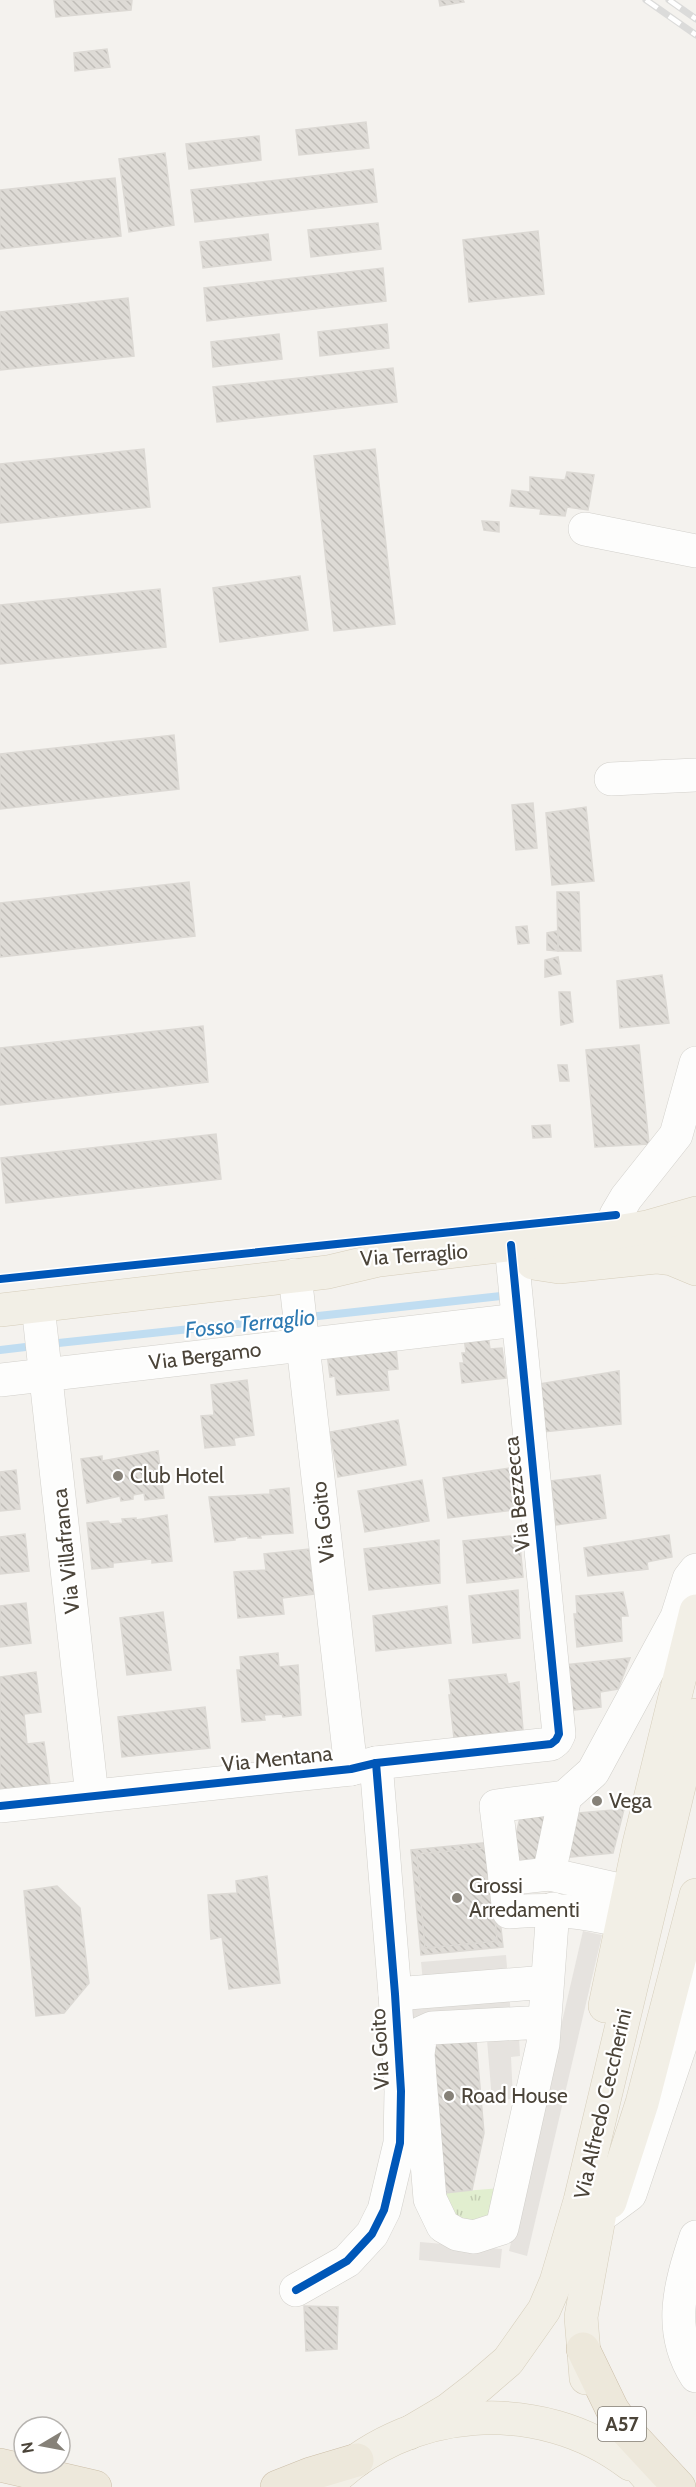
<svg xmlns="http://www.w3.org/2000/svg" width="696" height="2487" font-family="Cabin,sans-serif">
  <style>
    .grass { fill: url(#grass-tufts) }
    .parking { fill: #e6e3df }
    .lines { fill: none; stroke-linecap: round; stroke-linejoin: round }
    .stream { stroke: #c0ddf1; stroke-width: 8 }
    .building { fill: url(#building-back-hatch); stroke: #dcd9d4; stroke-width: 1.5 }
    .minor-casing { stroke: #d2d0cb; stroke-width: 34 }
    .major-casing { stroke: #d6cebb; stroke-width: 34 }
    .highway-casing { stroke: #ccbfa9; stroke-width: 34 }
    .minor { stroke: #fdfdfc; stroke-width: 33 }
    .major { stroke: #f2efe6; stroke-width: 33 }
    .highway { stroke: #ede8db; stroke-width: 33 }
    .rail-casing { stroke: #dbdbda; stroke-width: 7 }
    .rail { stroke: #fff; stroke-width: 4.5; stroke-dasharray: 14; stroke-linecap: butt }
    .cycleway-casing { stroke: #fff; stroke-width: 11 }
    .cycleway { stroke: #0057b8; stroke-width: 8 }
    .poi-dot { fill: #868178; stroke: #fff; stroke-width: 2 }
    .labels { text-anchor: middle; stroke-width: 4.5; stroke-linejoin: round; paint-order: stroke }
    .shield { fill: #fff; stroke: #817c74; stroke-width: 1.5 }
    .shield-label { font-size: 20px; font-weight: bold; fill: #4b4439 }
    .street-label { font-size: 21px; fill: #4b4439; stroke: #fff }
    .poi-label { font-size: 21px; fill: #4b4439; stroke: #fff; text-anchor: start }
    .water-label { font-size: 22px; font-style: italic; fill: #2e7ab2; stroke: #fff }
  </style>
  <defs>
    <pattern id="grass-tufts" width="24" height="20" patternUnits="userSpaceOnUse" patternTransform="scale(1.5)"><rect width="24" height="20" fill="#e1eecf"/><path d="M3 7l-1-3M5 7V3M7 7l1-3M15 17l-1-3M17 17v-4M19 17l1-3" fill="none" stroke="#c3cdb2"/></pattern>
    <pattern id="building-back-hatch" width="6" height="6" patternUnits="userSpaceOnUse" patternTransform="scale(1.5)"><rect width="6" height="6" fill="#dedbd6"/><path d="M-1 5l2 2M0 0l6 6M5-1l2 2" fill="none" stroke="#c0bdb8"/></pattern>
  </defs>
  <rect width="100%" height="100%" fill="#f4f2ee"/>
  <path class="grass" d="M501,2188l-6,20 -10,11 -27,2 -19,-28z"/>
  <g class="parking">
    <path d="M583,1931l19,4 -75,321 -18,-5z"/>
    <path d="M506,1955l5,61 -101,8 -3,-31 17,-1 -3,-30z"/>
    <path d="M519,2037l1,19 -9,1 2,42 -21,1 -5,-60z"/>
    <path d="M420,2242l82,7 -2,19 -81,-8z"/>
  </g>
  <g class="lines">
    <g class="stream">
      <path d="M309,1317l192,-21"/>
      <path d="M49,1344l245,-26"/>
      <path d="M0,1350l34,-4"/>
    </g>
  </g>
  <g class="building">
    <path d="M54,0h78l-1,10 -75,7z"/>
    <path d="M439,0h24l1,2 -24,4z"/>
    <path d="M107,49l3,18 -35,4 -1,-18z"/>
    <path d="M366,122l3,26 -70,7 -3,-25z"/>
    <path d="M259,136l2,24 -72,9 -3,-25z"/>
    <path d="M165,153l9,72 -45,7 -10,-73z"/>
    <path d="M373,169l4,33 -182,20 -4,-32z"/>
    <path d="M115,178l6,58 -121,13v-59z"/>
    <path d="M378,223l3,26 -70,8 -3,-27z"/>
    <path d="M538,231l6,63 -75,8 -6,-62z"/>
    <path d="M268,234l3,26 -68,8 -3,-26z"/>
    <path d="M383,268l3,33 -179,20 -3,-33z"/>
    <path d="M128,298l6,58 -134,14v-58z"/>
    <path d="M387,324l2,24 -69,8 -2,-24z"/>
    <path d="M279,334l3,25 -69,8 -2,-25z"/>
    <path d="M393,368l4,34 -180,20 -4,-35z"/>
    <path d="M144,449l6,58 -150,16v-59z"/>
    <path d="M375,449l20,175 -61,7 -20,-175z"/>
    <path d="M567,472l27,3 -6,35 -21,-3 -2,9 -25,-2 1,-5 -31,-3 2,-16 18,2v-15l35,3z"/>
    <path d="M482,521l17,1v10l-15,-2z"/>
    <path d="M300,576l8,54 -88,12 -7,-54z"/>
    <path d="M160,589l6,58 -166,17v-59z"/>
    <path d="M174,735l5,54 -179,20v-55z"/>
    <path d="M533,803l4,45 -21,2 -4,-45z"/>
    <path d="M586,807l8,74 -42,4 -6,-72z"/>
    <path d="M189,882l6,54 -195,21v-54z"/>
    <path d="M557,892h22l2,59h-23z"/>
    <path d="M527,926l2,17 -11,1 -2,-17z"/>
    <path d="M558,931v20l-11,-1v-17z"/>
    <path d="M558,957l3,17 -16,3v-17z"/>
    <path d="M662,975l7,48 -49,5 -3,-47z"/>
    <path d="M559,992h11l3,30 -12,3z"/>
    <path d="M203,1026l5,56 -208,23v-57z"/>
    <path d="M639,1045l10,99 -54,3 -9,-97z"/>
    <path d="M558,1065h9l2,16h-9z"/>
    <path d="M550,1125l1,12 -18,1 -1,-12z"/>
    <path d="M216,1134l5,45 -215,24 -5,-45z"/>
    <path d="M488,1335l2,14 12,-1 4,30 -44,5 -2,-20h4l-2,-10h4l-2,-16z"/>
    <path d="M396,1347l2,22 -11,1 2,20 -52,5 -2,-19 -5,1 -3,-24z"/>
    <path d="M619,1371l2,53 -78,8 -3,-48z"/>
    <path d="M247,1380l7,55 -20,3 1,7 -30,3 -4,-32 13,-1 -3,-30z"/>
    <path d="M398,1420l8,45 -68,12 -8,-45z"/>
    <path d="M158,1451l6,47 -19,2 -1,-7 -11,2v4l-12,2 -1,-5 -33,7 -6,-44 21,-3v5z"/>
    <path d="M510,1468l4,42 -66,8 -5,-40z"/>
    <path d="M16,1470l4,39 -20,2v-39z"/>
    <path d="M600,1475l6,43 -50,7 -5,-44z"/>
    <path d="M422,1480l7,41 -64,11 -7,-41z"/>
    <path d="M289,1488l4,45 -33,2 1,3h-13v-2l-13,2v2l-20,2 -6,-45 61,-3v-4z"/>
    <path d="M167,1515l5,46 -20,2v-4l-39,4v4l-21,2 -5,-46 21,-2 2,3 13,-1 -1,-4 14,-1v2z"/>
    <path d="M25,1534l4,37 -29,3v-37z"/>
    <path d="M519,1535l4,42 -56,6 -4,-42z"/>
    <path d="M669,1535l3,22 -25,5 1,7 -60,7 -4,-28z"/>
    <path d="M439,1540l1,43 -71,7 -5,-41z"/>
    <path d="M309,1549l5,45 -32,4 2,16 -46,4 -4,-46 32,-2 -2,-16z"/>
    <path d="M518,1590l2,48 -47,5 -4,-47z"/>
    <path d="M623,1592l5,24h-7l1,25 -45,6 -3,-33h3l-1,-18z"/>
    <path d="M26,1603l5,40 -31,4v-41z"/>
    <path d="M447,1606l4,37 -75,8 -3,-35z"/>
    <path d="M163,1612l8,58 -44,5 -7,-57z"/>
    <path d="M278,1653l1,14 19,-2 3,50 -18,2 -1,-3 -18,1 1,5 -23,2 -5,-52h4l-1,-13z"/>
    <path d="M630,1658l-12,31 -18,3 1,15 -35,4 -2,-46z"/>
    <path d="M36,1672l5,40 -17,2 3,30 17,-2 6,42 -50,6v-113z"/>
    <path d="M506,1674l2,10 11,-2 4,48 -69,8 -5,-43h2l-2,-15z"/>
    <path d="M205,1707l5,41 -88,9 -4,-40z"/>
    <path d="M624,1809l-11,44 -104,10 11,-45z"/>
    <path d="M492,1842l11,105 -82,8 -10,-105z"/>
    <path d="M488,1848l9,93 -72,7 -8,-94z"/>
    <path d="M488,1848l9,93 -72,7 -8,-94z"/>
    <path d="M267,1876l13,107 -51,6 -7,-52 -11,2 -3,-44 29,-2 -1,-12z"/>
    <path d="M57,1886l23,22 9,75 -25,30 -28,3 -12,-125z"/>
    <path d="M476,2041l8,92 -12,57 -27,3 -19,-149z"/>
    <path d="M304,2306l34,1 -1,42 -31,2z"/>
  </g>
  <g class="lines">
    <g class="minor-casing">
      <g id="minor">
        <path d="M585,529l111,22"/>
        <path d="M611,779l85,-4"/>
        <path d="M611,1233l5,-18 10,-17 50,-63 20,-72"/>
        <path d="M295,1275l56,494"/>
        <path d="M38,1306l54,490"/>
        <path d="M0,1380l517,-60"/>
        <path d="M0,1806l351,-37 25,-6 175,-19 5,-4 3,-6 -48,-489"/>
        <path d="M549,1874l-44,5 -9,-73 69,-9"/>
        <path d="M505,1879l4,33c45,-3 69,-2 113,9"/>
        <path d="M629,1892l-80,-18 16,-77 28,-25 84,-155 12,-38 7,-9"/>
        <path d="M395,1994l152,-12"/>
        <path d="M544,2022l-112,6 -11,5 -3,21 12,145 13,27 14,8 17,3 28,-9 41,-184 10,-135"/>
        <path d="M607,2211l23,-17 50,-148 12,-61 -6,-49"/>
        <path d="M696,2237c-16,48 -29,93 0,139"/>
        <path d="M296,2290l51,-29 25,-27 12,-24 16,-67 1,-52 -6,-97 -19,-231"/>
      </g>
    </g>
    <g class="major-casing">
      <g id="major">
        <path d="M633,1249l35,-5h28"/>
        <path d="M533,1263l26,4 97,-10 16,2 24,10"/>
        <path d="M0,1310l328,-38 51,-12 232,-27 36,-6 49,-14"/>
        <path d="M605,2006l34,-162 57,-233"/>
        <path d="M610,2202l32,-99 54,-208"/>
        <path d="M586,2378l-5,-61 26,-143"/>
        <path d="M409,2433l39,-23 31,-24 29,-25 36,-51 12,-28 24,-81 116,-486"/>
        <path d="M616,2440l36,42"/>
        <path d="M326,2487c79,-83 214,-92 304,-23"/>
      </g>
    </g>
    <g class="highway-casing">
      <g id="highway">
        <path d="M583,2349l29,60 16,23 51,55"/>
        <path d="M0,2465l95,22"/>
        <path d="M277,2487l33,-13 47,-14"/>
      </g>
    </g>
    <use href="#minor" class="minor"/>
    <use href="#major" class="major"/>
    <use href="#highway" class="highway"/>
    <g class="rail-casing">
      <g id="rail">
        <path d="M646,0l50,35"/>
        <path d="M669,0l27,19"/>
      </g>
    </g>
    <use href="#rail" class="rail"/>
    <g class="cycleway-casing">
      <g id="cycleway">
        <path d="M0,1279l616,-64"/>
        <path d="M0,1806l351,-37 25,-6 175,-19 5,-4 3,-6 -48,-489"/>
        <path d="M296,2290l51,-29 25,-27 12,-24 16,-67 1,-52 -6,-97 -19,-231"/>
      </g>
    </g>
    <use href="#cycleway" class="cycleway"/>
  </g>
  <g class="poi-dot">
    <circle cx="118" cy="1476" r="6"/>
    <circle cx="597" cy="1801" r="6"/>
    <circle cx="457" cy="1898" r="6"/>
    <circle cx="449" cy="2096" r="6"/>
  </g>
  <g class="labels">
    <rect class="shield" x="598" y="2407" width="48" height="34" rx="4.5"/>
    <g class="shield-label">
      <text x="622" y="2431">A57</text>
    </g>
    <g class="street-label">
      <text transform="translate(414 1255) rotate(-4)" y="7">Via Terraglio</text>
      <text transform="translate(205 1356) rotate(-7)" y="7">Via Bergamo</text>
      <text transform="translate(517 1494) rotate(-96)" y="7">Via Bezzecca</text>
      <text transform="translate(323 1522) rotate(-96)" y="7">Via Goito</text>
      <text transform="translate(66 1551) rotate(-96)" y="7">Via Villafranca</text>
      <text transform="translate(277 1759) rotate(-6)" y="7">Via Mentana</text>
      <text transform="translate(380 2049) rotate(-93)" y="7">Via Goito</text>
      <text transform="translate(603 2104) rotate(-77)" y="7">Via Alfredo Ceccherini</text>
    </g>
    <g class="poi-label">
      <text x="130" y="1483">Club Hotel</text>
      <text x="609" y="1808">Vega</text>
      <text x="469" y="1893">Grossi<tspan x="469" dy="24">Arredamenti</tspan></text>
      <text x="461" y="2103">Road House</text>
    </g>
    <g class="water-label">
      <text transform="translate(250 1323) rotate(-6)" y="8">Fosso Terraglio</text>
    </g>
  </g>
  <g transform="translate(42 2445) rotate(260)"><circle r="28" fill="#ffffff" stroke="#b7b4b0" stroke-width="1.5"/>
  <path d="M0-4.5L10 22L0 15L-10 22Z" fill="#868178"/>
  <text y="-9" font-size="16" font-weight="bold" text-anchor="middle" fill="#4b4439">N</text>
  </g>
</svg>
